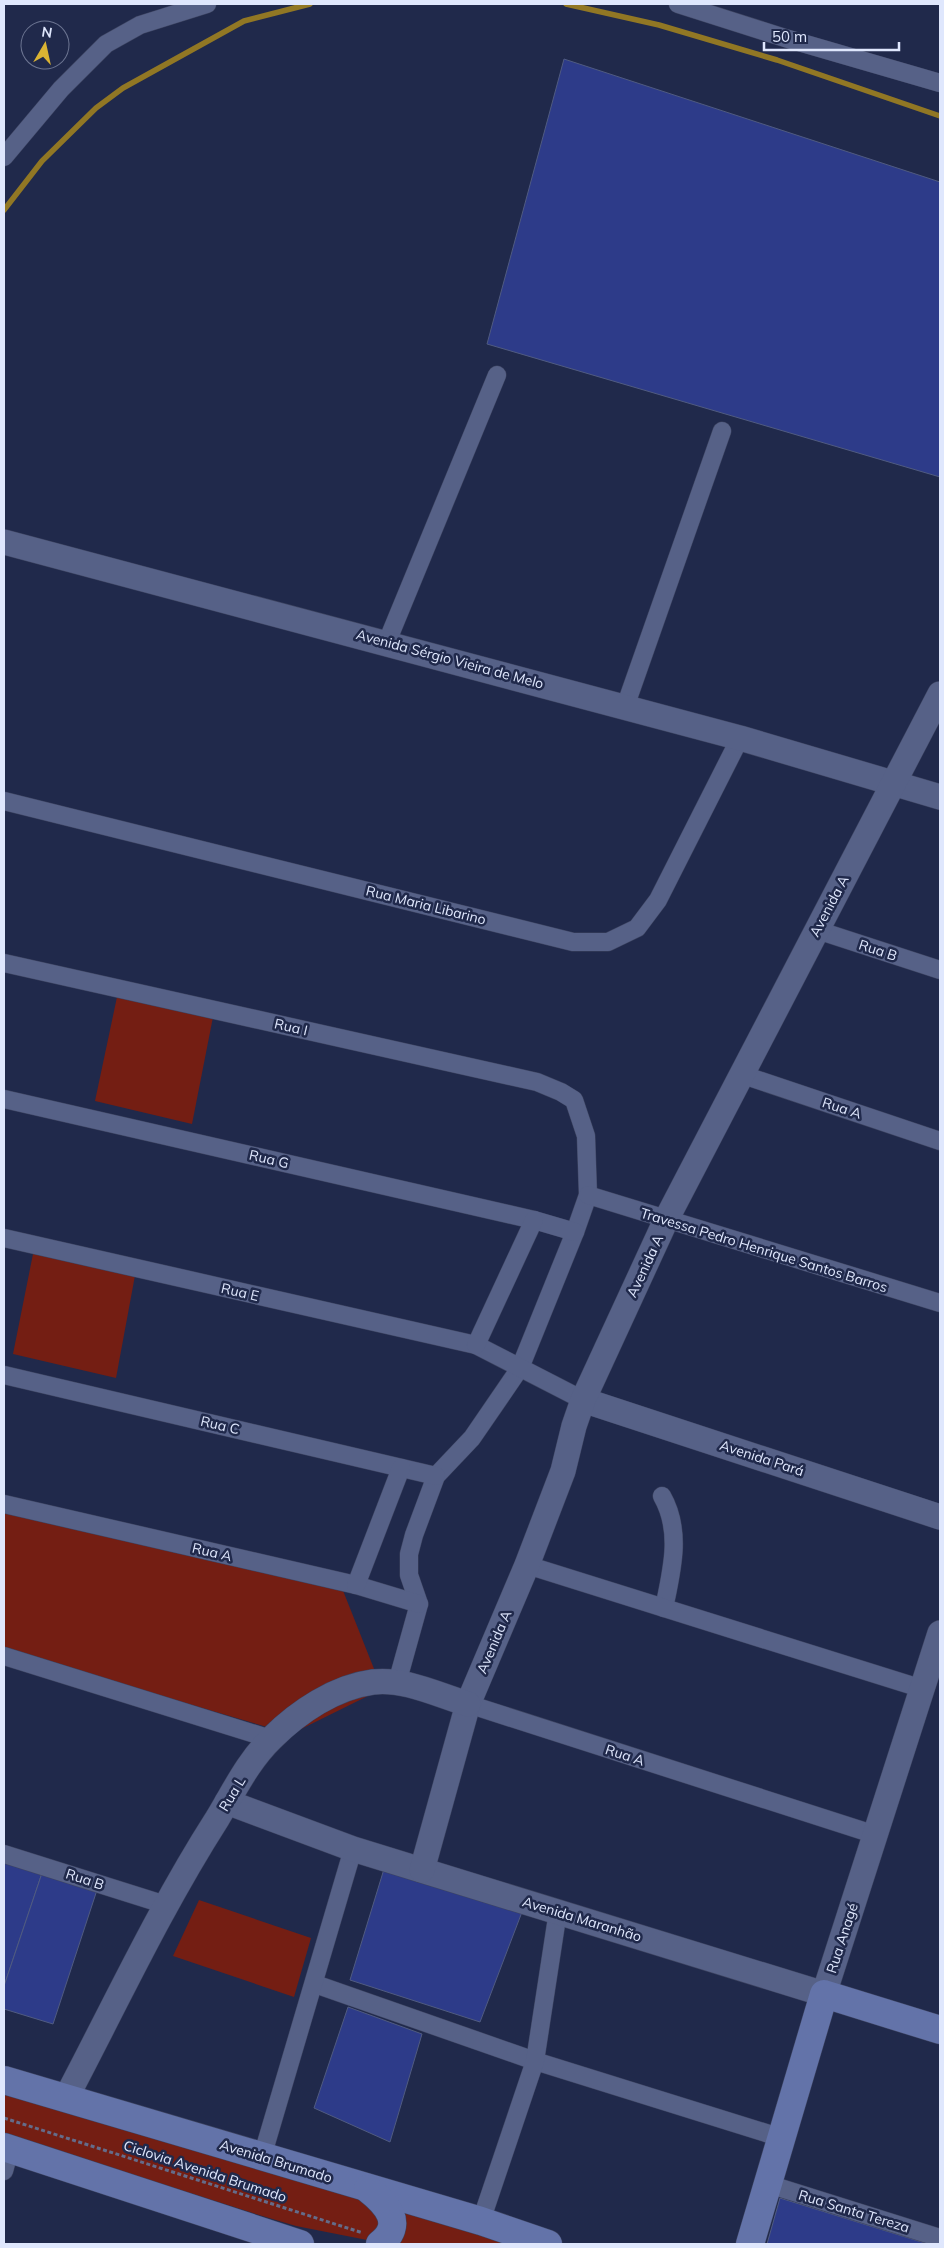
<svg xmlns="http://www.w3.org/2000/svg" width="944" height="2248" font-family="Mulish,sans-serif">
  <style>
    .green { fill: #741e13 }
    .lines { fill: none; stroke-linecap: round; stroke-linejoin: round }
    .stream { stroke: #917724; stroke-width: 5.5 }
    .building { fill: #2d3b89; stroke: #505b81 }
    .street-casing { stroke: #3d4461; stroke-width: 19 }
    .secondary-casing { stroke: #3d4461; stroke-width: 26 }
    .primary-casing { stroke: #3d4461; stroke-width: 29 }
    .path { stroke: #646c8a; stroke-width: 3; stroke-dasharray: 4 2.5; stroke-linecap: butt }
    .street { stroke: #566187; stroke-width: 18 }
    .secondary { stroke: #566187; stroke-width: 25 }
    .primary { stroke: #6373a9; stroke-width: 28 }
    .labels { text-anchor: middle; stroke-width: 5; stroke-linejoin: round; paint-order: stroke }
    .street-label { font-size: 14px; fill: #dfe7fd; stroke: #20294b }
  </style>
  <rect width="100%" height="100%" fill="#20294b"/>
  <g class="green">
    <path d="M117,997l96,20 -21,107 -97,-23z"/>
    <path d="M34,1249l102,21 -20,108 -103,-24z"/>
    <path d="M4,1509l336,74 42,106 -91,45 -287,-84z"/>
    <path d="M199,1900l112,38 -17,59 -121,-41z"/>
    <path d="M4,2086l363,114 14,22 -5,11 -9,7 -71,-14 -37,-11 -255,-81z"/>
    <path d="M390,2199l135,45h-134z"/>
  </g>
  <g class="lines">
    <g class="stream">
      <path d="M566,4l93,21 118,35 163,56"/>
      <path d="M4,210l38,-49 54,-53 27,-20 121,-67 66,-17"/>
    </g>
  </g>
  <g class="building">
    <path d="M564,59l376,123v295l-453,-133z"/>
    <path d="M4,1860l38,13 -38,113z"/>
    <path d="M384,1869l138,43 -42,110 -130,-42z"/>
    <path d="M42,1873l55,17 -44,134 -49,-15v-23z"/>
    <path d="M348,2007l74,27 -32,108 -76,-34z"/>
    <path d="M780,2198l148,46h-161z"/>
  </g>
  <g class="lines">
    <g class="street-casing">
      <g id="street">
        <path d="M678,4l107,34 155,45"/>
        <path d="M4,157l57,-68 45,-45 34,-19 67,-21"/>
        <path d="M387,642l110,-267"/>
        <path d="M625,707l97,-276"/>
        <path d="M4,801l569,141h35l29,-14 21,-28 82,-162"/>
        <path d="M817,930l123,40"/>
        <path d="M4,963l533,119 24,10 13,8 12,36 2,59 -13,37 -55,136 -48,70 -36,38 -22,59 -5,19v21l10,29 -22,79"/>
        <path d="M743,1075l197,66"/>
        <path d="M4,1099l530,121 41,12"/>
        <path d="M588,1195l352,108"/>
        <path d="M4,1238l472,107 107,55"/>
        <path d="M476,1345l58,-125"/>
        <path d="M4,1375l432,101"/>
        <path d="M662,1496c20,35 10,74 2,112"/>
        <path d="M4,1504l352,81 63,19"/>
        <path d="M527,1565l396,124"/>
        <path d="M356,1585l45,-117"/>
        <path d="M4,1656l267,83"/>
        <path d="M468,1704l408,131"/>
        <path d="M4,1854l162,51"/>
        <path d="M315,1984l220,77 247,77"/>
        <path d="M262,2157l91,-308"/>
        <path d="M4,2171l6,-22"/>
        <path d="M768,2184l172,54"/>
        <path d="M481,2221l54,-160 23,-150"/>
      </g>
    </g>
    <g class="secondary-casing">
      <g id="secondary">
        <path d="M4,542l736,196 200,59"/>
        <path d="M583,1400l357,117"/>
        <path d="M227,1802l126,47 471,145 116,-361"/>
        <path d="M422,1870l46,-166 59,-139 36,-94 11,-45 9,-26 83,-180 274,-526"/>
        <path d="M66,2098c49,-93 94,-190 151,-279 17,-28 31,-58 55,-81 26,-26 63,-51 101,-56 31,-4 65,13 95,22"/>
      </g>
    </g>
    <g class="primary-casing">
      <g id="primary">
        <path d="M4,2080l477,141 67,23"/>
        <path d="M4,2147l296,97"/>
        <path d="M368,2189c19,15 37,35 12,55"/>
        <path d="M750,2244l74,-250 116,36"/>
      </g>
    </g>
    <path class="path" d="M4,2118l359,115"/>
    <use href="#street" class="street"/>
    <use href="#secondary" class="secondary"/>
    <use href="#primary" class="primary"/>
  </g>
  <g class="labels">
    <g class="street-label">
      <text transform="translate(450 659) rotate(15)" y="5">Avenida Sérgio Vieira de Melo</text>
      <text transform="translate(426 905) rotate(14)" y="5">Rua Maria Libarino</text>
      <text transform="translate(829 906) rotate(-62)" y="5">Avenida A</text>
      <text transform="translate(878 950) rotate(18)" y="5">Rua B</text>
      <text transform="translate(291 1027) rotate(13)" y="5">Rua I</text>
      <text transform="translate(842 1108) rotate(18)" y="5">Rua A</text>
      <text transform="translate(269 1159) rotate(13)" y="5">Rua G</text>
      <text transform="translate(764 1250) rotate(17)" y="5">Travessa Pedro Henrique Santos Barros</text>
      <text transform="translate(645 1266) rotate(-65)" y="5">Avenida A</text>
      <text transform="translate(240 1292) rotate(13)" y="5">Rua E</text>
      <text transform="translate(220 1425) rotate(13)" y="5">Rua C</text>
      <text transform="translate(762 1458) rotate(18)" y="5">Avenida Pará</text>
      <text transform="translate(212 1552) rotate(13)" y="5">Rua A</text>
      <text transform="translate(494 1642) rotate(-67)" y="5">Avenida A</text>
      <text transform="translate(625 1755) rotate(18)" y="5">Rua A</text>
      <text transform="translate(232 1794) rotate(-59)" y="5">Rua L</text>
      <text transform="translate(85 1879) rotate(18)" y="5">Rua B</text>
      <text transform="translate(582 1919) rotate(17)" y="5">Avenida Maranhão</text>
      <text transform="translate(842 1938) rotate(-72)" y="5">Rua Anagé</text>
      <text transform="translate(276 2161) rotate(17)" y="5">Avenida Brumado</text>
      <text transform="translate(205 2171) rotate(18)" y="5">Ciclovia Avenida Brumado</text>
      <text transform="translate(854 2211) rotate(17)" y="5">Rua Santa Tereza</text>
    </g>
  </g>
  <rect width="944" height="2248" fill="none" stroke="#dfe7fd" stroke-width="10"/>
  <g transform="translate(45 45) rotate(9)"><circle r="24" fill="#20294b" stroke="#6c7592"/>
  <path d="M0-4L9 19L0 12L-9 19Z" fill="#dab333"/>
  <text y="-8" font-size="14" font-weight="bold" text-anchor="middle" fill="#dfe7fd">N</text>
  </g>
  <path d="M764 42v8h135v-8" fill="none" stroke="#dfe7fd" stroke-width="2.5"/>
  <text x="772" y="42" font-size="15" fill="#dfe7fd" stroke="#20294b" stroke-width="4" paint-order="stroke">50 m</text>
</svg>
